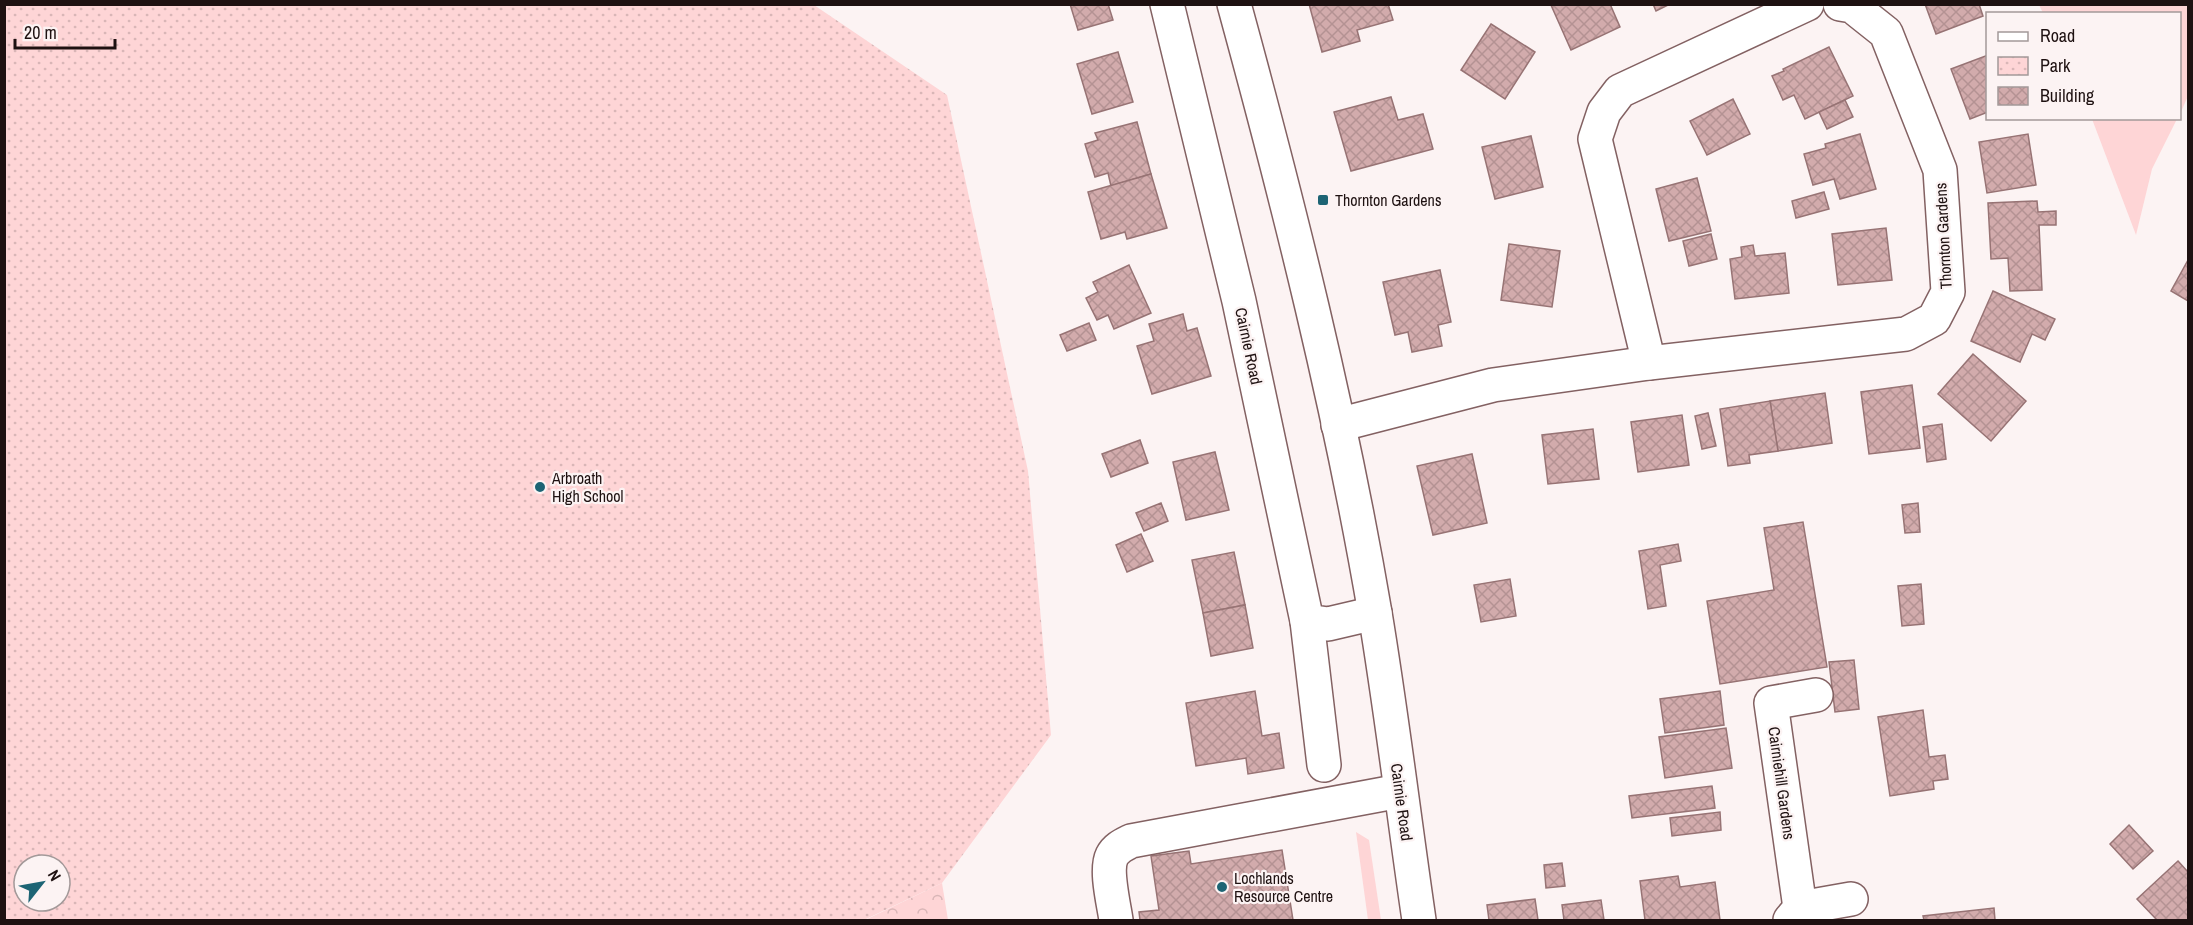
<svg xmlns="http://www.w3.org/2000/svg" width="2193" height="925" font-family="'Archivo Narrow',sans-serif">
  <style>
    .grass { fill: #fed5d6 }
    .forest { fill: url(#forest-crowns) }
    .park { fill: url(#park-dots); fill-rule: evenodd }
    .building { fill: url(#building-cross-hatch); stroke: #977374; stroke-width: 1.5 }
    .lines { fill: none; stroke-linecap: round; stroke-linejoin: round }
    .minor-casing { stroke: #836162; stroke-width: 36 }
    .major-casing { stroke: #836162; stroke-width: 36 }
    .minor { stroke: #fff; stroke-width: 33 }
    .major { stroke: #fff; stroke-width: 33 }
    .poi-dot { fill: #1d6474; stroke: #fcf3f3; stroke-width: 2 }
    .labels { text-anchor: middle; stroke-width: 4.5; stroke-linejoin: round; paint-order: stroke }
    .poi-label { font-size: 16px; fill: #1e1111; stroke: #fcf3f3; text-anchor: start }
    .street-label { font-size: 16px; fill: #1e1111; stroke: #fcf3f3 }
  </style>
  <defs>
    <pattern id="forest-crowns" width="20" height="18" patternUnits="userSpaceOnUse" patternTransform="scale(1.5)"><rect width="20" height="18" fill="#fed5d6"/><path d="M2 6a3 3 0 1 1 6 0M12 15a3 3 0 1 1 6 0" fill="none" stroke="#d9b6b7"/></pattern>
    <pattern id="park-dots" width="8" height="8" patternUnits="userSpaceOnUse" patternTransform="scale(1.5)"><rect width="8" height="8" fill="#fed5d6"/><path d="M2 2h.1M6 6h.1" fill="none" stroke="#d9b6b7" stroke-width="1.8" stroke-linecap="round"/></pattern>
    <pattern id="building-cross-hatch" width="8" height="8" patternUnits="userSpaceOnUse" patternTransform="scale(1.5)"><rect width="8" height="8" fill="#d2abac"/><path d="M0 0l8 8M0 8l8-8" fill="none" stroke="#b49293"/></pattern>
  </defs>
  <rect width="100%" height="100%" fill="#fcf3f3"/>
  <g class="grass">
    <path d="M2039,5h149v91l-8,18v-100l-137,-1z"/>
    <path d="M2092,119h85l-25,50 -16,66z"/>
    <path d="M1356,832l13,8 12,80h-13z"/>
  </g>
  <path class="forest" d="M942,883l6,37h-83z"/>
  <path class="park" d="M5,4l809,1 133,90 81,376 23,264 -109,148 -78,37h-859zM24,865h36v36h-36z"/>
  <g class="building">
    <path d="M1070,4h38l5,16 -35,10z"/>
    <path d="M1309,4h79l5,16 -36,10 3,11 -38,11z"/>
    <path d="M1553,4h57l10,23 -49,23 -20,-45z"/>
    <path d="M1653,4h17l-14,7z"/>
    <path d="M1925,4h54l4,12 -47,18z"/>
    <path d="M1491,24l44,28 -30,47 -44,-29z"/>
    <path d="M1829,47l24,49 -48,23 -11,-24 -11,5 -11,-24 12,-5 -1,-2z"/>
    <path d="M1118,52l15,50 -41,12 -15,-50z"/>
    <path d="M1988,55v57l-18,7 -19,-50z"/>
    <path d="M1391,97l7,23 25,-6 10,35 -82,22 -17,-59z"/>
    <path d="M1733,99l17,35 -43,21 -17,-34z"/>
    <path d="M1845,100l8,17 -26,12 -8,-17z"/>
    <path d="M1137,122l14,52 -40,12 -3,-13 -13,4 -10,-33 13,-4 -3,-7z"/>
    <path d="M1860,134l16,55 -36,10 -6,-20 -21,6 -9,-31 22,-6 -1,-4z"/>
    <path d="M2028,134l8,51 -49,8 -8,-51z"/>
    <path d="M1531,136l12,51 -48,12 -13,-52z"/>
    <path d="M1151,174l16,54 -40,11 -2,-7 -24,7 -13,-47z"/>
    <path d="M1697,178l14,53 -42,10 -13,-52z"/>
    <path d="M1824,192l5,17 -33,9 -4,-17z"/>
    <path d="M2037,201l1,11 18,-1v14h-17l3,65 -32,1 -2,-33 -17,1 -3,-56z"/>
    <path d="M1886,228l6,52 -54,5 -6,-51z"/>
    <path d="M1711,234l6,25 -28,7 -6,-25z"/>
    <path d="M1509,244l51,7 -8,56 -51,-7z"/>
    <path d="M1753,245l2,11 30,-3 4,40 -54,6 -5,-40 12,-2 -1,-10z"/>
    <path d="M2188,260v41l-17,-10z"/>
    <path d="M1129,265l22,48 -37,16 -6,-14 -11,5 -11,-22 12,-6 -5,-10z"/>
    <path d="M1440,270l11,52 -13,3 4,21 -30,6 -4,-20 -13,3 -12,-53z"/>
    <path d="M1993,291l62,28 -10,21 -13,-6 -12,28 -49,-21z"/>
    <path d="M1183,314l4,17 10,-3 14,48 -59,18 -15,-48 17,-5 -5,-17z"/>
    <path d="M1089,323l7,17 -29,11 -7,-16z"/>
    <path d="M1973,354l53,47 -35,40 -53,-47z"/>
    <path d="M1912,385l8,63 -51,6 -8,-62z"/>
    <path d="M1825,393l7,50 -54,8 -8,-50z"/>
    <path d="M1770,401l8,50 -29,4 1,8 -22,3 -8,-57z"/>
    <path d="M1708,413l8,33 -14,3 -7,-33z"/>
    <path d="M1682,415l7,50 -51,7 -7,-50z"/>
    <path d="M1942,424l4,35 -19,3 -4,-35z"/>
    <path d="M1593,429l6,50 -51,5 -6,-49z"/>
    <path d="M1140,440l8,23 -37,14 -9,-23z"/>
    <path d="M1215,452l14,58 -43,10 -13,-58z"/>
    <path d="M1472,454l15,69 -54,12 -16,-69z"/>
    <path d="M1161,503l7,18 -24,10 -8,-18z"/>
    <path d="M1918,503l2,29 -15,1 -3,-28z"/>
    <path d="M1803,522l24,145 -107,17 -13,-83 67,-11 -10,-62z"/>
    <path d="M1141,534l12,27 -26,11 -11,-27z"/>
    <path d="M1678,544l3,17 -21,4 6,41 -18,3 -9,-58z"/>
    <path d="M1234,552l11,53 -42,8 -11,-53z"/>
    <path d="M1510,579l6,37 -35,6 -7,-37z"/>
    <path d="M1921,584l3,40 -22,2 -4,-40z"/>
    <path d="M1245,605l8,43 -42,8 -8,-43z"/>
    <path d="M1854,660l5,49 -24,3 -6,-50z"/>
    <path d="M1255,691l7,45 17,-3 5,35 -36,6 -2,-16 -50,8 -10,-63z"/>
    <path d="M1720,691l4,34 -59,8 -5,-34z"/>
    <path d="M1923,710l6,47 16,-2 3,24 -15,2 1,8 -44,7 -12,-79z"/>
    <path d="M1726,728l6,40 -67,10 -6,-41z"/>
    <path d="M1712,786l3,22 -83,10 -3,-22z"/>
    <path d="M1720,812l1,18 -49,6 -2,-18z"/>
    <path d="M2129,825l24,26 -20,18 -23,-25z"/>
    <path d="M1282,850l11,70h-153l-1,-8 20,-2 -8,-54 38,-5 2,13z"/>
    <path d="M2178,861l10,11v48h-31l-20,-21z"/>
    <path d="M1562,863l3,23 -19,2 -2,-23z"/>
    <path d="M1678,876l2,11 35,-5 5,38h-75l-5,-39z"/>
    <path d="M1535,899l3,21h-49l-2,-15z"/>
    <path d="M1601,900l3,20h-40l-2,-15z"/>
    <path d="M1994,908l1,12h-71l-1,-4z"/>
  </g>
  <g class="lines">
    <g class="minor-casing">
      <g id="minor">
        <path d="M1167,4l72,297 68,320 21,3 47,-11"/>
        <path d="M1649,363l-54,-224 9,-27 16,-21 187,-87"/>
        <path d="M1338,425l155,-40 156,-22 257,-29 28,-15 14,-27 -8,-122 -54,-137 -34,-27 -12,-2"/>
        <path d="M1307,621l17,144"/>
        <path d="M1800,908l51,-9"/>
        <path d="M1116,920c-2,-15 -11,-50 -4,-64 4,-8 11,-11 19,-15l269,-50"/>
        <path d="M1790,920l10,-12 -29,-205 45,-8"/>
      </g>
    </g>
    <g class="major-casing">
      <path id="major" d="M1234,4c55,201 106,404 141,609 17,102 29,205 44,307"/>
    </g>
    <use href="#minor" class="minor"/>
    <use href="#major" class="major"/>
  </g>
  <g class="poi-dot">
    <rect x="1317" y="194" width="12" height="12" rx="3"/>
    <circle cx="540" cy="487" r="6"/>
    <circle cx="1222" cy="887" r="6"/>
  </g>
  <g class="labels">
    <g class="poi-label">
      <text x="1335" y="206">Thornton Gardens</text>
      <text x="552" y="484">Arbroath<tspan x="552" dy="18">High School</tspan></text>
      <text x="1234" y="884">Lochlands<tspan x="1234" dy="18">Resource Centre</tspan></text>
    </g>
    <g class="street-label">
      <text transform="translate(1943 236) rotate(-93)" y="6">Thornton Gardens</text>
      <text transform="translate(1249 346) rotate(78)" y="6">Cairnie Road</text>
      <text transform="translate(1782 783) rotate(82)" y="6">Cairniehill Gardens</text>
      <text transform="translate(1402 802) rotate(82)" y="6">Cairnie Road</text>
    </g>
  </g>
  <rect width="2193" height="925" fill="none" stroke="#1e1111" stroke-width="12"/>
  <rect x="1986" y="12" width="195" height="108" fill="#fcf3f3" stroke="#a39999" stroke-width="1.5"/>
  <rect x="1998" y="32" width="30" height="9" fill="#ffffff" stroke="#a39999" stroke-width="1.5"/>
  <text x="2040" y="42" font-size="18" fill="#1e1111">Road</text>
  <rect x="1998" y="57" width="30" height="18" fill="url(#park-dots)" stroke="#a39999" stroke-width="1.5"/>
  <text x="2040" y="72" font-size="18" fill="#1e1111">Park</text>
  <rect x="1998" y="87" width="30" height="18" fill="url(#building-cross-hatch)" stroke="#a39999" stroke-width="1.5"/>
  <text x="2040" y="102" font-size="18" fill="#1e1111">Building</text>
  <g transform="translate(42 883) rotate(59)"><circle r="28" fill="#fcf3f3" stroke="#a39999" stroke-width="1.5"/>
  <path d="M0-4.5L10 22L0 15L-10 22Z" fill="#1d6474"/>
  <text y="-9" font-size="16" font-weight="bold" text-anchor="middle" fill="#1e1111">N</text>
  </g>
  <path d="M15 39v9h100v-9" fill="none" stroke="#1e1111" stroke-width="3"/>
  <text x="24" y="39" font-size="18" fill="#1e1111" stroke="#fcf3f3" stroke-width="4.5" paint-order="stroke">20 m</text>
</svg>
